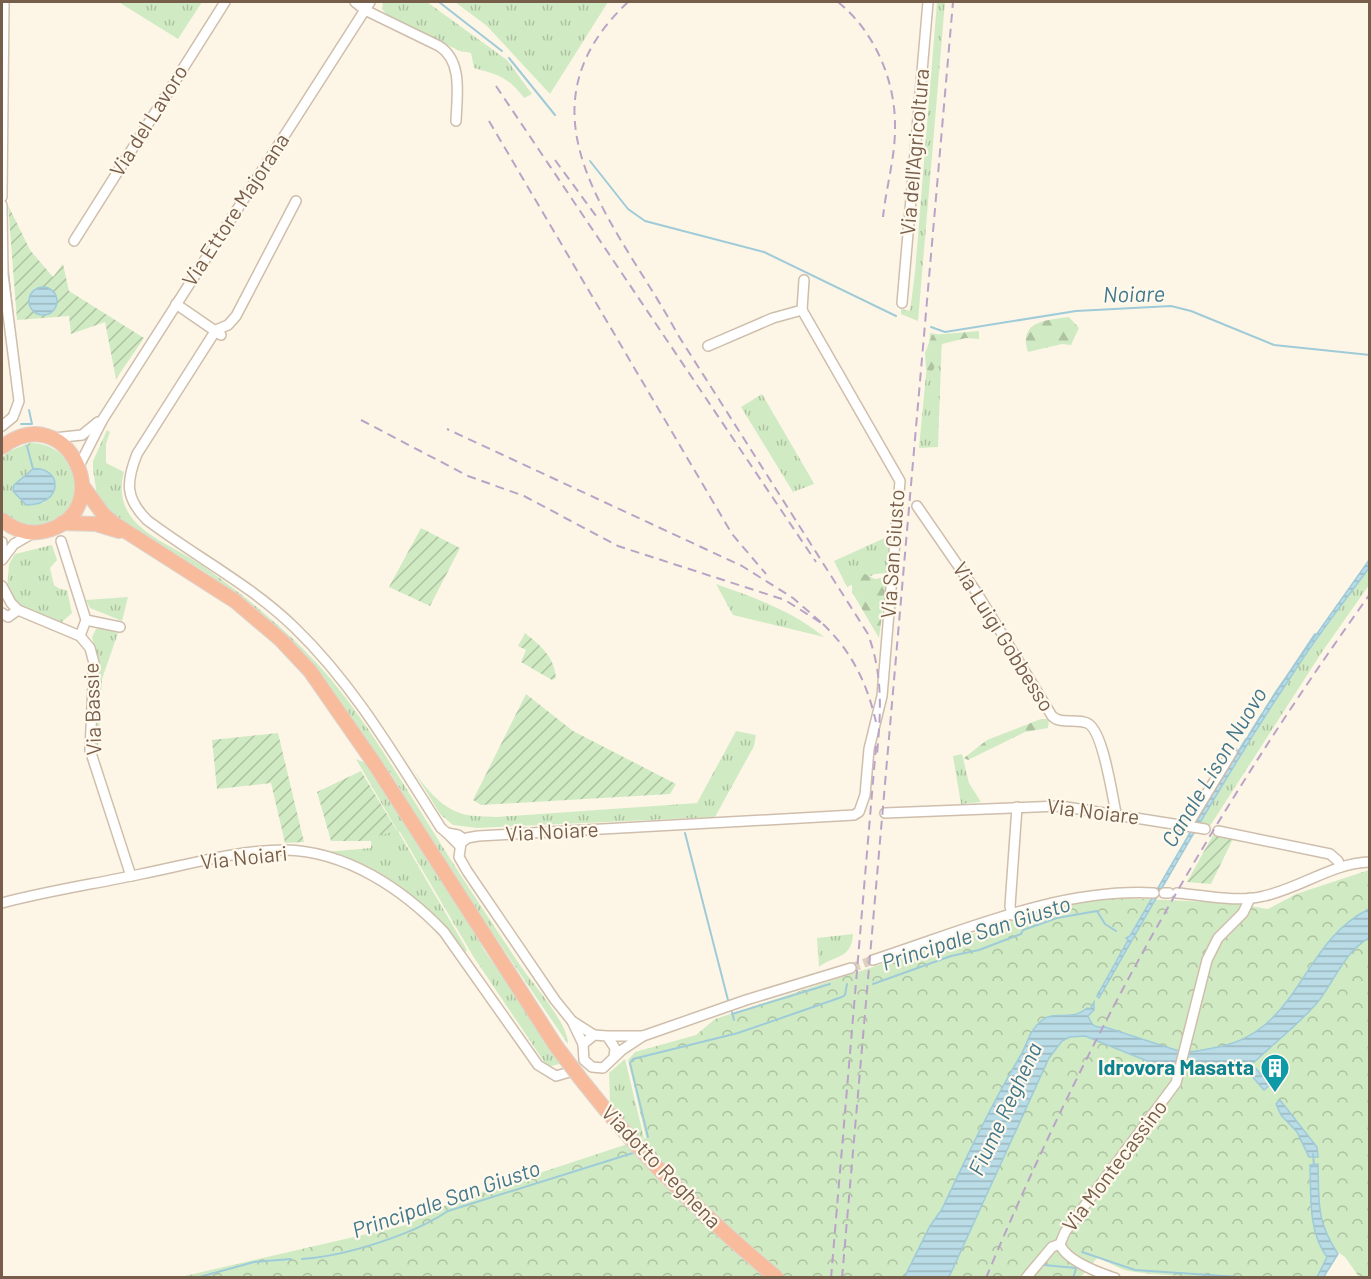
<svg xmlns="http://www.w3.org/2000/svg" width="1371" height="1279" font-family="Barlow,sans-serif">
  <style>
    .grass { fill: url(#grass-tufts); fill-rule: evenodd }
    .forest { fill: url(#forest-firs) }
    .park { fill: url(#park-crowns) }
    .garden { fill: url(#garden-furrows) }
    .water { fill: url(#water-rules); stroke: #9fcbd9; stroke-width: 1.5 }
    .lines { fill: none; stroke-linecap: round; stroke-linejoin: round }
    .stream { stroke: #9fcbd9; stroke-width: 2 }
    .minor-tunnel { stroke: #dcd0bf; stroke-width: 9; stroke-dasharray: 9 4.5; stroke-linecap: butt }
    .minor-casing { stroke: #cfbeac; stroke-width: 12 }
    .highway-casing { stroke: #dcd5d0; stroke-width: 16 }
    .minor { stroke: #fff; stroke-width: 9 }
    .highway { stroke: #f8bc9c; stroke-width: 14 }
    .rail { stroke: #baa3c7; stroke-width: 2; stroke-dasharray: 9 6; stroke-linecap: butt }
    .highway-bridge-casing { stroke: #dcd5d0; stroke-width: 16; stroke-linecap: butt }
    .highway-bridge { stroke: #f8bc9c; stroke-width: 14 }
    .labels { text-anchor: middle; stroke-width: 4.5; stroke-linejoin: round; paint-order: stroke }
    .street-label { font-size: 21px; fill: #775e4a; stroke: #fff9ed }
    .culture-label { font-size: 21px; font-weight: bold; fill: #0d838f; stroke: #fff9ed; text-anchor: end }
    .water-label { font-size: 22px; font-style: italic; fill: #42788b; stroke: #fff9ed }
  </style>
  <defs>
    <pattern id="grass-tufts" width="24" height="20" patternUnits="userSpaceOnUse" patternTransform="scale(1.5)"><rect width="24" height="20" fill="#d0ebc4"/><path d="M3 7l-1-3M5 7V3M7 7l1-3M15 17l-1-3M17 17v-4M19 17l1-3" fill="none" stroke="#aec2a1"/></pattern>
    <pattern id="forest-firs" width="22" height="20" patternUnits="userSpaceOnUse" patternTransform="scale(1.5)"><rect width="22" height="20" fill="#d0ebc4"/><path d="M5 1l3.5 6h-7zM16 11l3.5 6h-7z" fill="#aec2a1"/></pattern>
    <pattern id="park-crowns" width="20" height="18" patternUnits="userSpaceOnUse" patternTransform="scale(1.5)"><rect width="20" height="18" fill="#d0ebc4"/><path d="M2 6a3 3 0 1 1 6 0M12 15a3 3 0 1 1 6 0" fill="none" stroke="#aec2a1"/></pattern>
    <pattern id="garden-furrows" width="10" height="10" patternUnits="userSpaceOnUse" patternTransform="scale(1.5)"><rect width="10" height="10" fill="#d0ebc4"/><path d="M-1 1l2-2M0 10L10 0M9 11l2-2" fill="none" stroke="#aec2a1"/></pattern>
    <pattern id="water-rules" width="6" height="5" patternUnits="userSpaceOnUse" patternTransform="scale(1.5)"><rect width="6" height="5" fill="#b9dce7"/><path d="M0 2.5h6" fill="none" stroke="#9bb6bd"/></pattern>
  </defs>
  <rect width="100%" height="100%" fill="#fdf6e6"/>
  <g class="grass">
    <path d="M121,2h81l-24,37 -58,-36z"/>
    <path d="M383,2h44l80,58 25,34 -8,4c-16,-21 -25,-23 -50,-30l-3,-15 -11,-2 -70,-33 -8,-9z"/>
    <path d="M455,2h153l-58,92 -63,-68z"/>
    <path d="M937,2h8l-27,319 -17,-7v-5l9,2 5,-39z"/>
    <path d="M930,333l12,2 -4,112 -19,1z"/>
    <path d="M762,394l50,86 2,4 -21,8 -52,-85z"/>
    <path d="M107,430l3,2 -4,12v19l18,9c-13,50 33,66 68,87 19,12 37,26 55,40 27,22 53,45 76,71 36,41 64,88 93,134 34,56 70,110 106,164 12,17 47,57 46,76l-143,-210c-45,-95 -125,-167 -195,-244l-25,-18 -84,-49 -24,-27 -4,-27v-8z"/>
    <path d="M30,443c63,1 56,90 0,83 -11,-2 -21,-6 -28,-14v-54l7,-7zM33,469l18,5 4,11 -11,18h-6l-9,-30z"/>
    <path d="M889,536l-2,37 -12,1 -28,13 -13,-26z"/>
    <path d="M52,545l5,15 -7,8 4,17 6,4 7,1 5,23 -10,9 -36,-10 -19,-21 2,-27 6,-10z"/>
    <path d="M1369,568v17l-47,67 -112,174 -11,-3 96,-153z"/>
    <path d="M716,584c39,14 75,26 108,53l-91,-22z"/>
    <path d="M128,597l-6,24 -32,-13 -4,-8z"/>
    <path d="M100,628l18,5 -16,46 -4,71h-3l3,-88 -6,-25 4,-8z"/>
    <path d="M387,727c19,29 40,77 76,87 11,3 22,2 33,3l201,-14 39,-72 20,4 -2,11 -39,71 -238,11 -24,-3 -13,-11z"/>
    <path d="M962,754l7,29 12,19 -20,2 -8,-48z"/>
    <path d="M356,759l12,5 100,155 16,31 80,113 -13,3 -6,-3 -72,-107 -73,-124 -2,-1 69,119 -2,3c-44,-53 -73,-80 -140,-101l46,-4v-11l26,-7z"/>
    <path d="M853,934c-1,26 -20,21 -34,33l-2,-29z"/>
    <path d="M625,1059l19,79 -4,2 -30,-38 -1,-29z"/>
  </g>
  <g class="forest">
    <path d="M1069,317l10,11 -8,17 -9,-1 -34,8c-10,-31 18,-32 41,-35z"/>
    <path d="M979,331v8l-13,-1 -24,6c-5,9 -4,19 -10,28l-6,-3 -1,-16 7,-18z"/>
    <path d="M865,574l10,5 12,-2 -8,61 -27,-46v-10z"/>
    <path d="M1041,719h8l-1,9 -23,4 -57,28 -4,-2 23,-18z"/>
  </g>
  <path class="park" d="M1369,870v407h-10l-14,-20 -11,-8 -17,29c-57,0 -135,1 -189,-7 -11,-3 -20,-9 -30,-14l-18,21h-904l230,-53 48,-24 192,-63 -18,-78 7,-8 61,-17 19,-16 324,-107 37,-9 46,-5 110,5 36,6 28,-15z"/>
  <g class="garden">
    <path d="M8,205l22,45 23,27 10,-13 6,27 75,47 -28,41 -11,-57 -34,12 -2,-18 -52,4z"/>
    <path d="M421,528l39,20 -30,58 -41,-19z"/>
    <path d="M525,633c16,13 29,23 31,45l-4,2 -31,-18 5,-12 -8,-4z"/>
    <path d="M526,694l47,37 103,53 -6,10 -189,11 -8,-5z"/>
    <path d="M278,733l26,109 -19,1 -14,-60 -54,6 -5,-49z"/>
    <path d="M361,771l36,60 -25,6 -1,4h-40l-14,-49z"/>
    <path d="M1213,835l20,4 -22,45 -24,-2z"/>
  </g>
  <g class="water">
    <circle cx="43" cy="301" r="14"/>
    <path d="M33,469c29,-3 32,36 -7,36l-13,-14 1,-6z"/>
    <path d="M1369,560v8c-25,34 -52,68 -75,104 -70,105 -132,216 -195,326l-2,-2 31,-56 -2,-2 4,-2 86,-148 59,-95z"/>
    <path d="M1369,909v29c-24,13 -35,44 -52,65 -19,22 -44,41 -65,61l18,21 -6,5 -22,-25 -33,8h-14l-16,-7 -12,3 -82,-33 -15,1 -8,4 -13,17 -99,217 -3,2 -43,1 26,-52 12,-17c25,-53 50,-106 80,-156 6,-12 8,-23 19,-32 13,-12 28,2 46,-13l3,1 4,-7v8l-6,6c4,10 7,12 17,11l77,25c13,1 24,-3 36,-5 83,-17 83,-105 151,-138z"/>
    <path d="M1280,1100l37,47 1,10h-9l-12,-25 -16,-17 -5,-11z"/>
    <path d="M1318,1164c1,38 -2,57 20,90l-15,24 -6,-1 10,-20c-19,-25 -16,-62 -17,-92z"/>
  </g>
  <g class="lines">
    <g class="stream">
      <path d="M439,2l63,49"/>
      <path d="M8,19l1,-17"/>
      <path d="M509,58l46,57"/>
      <path d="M590,161l38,48 17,12 119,31 132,64"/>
      <path d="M7,261l7,66"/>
      <path d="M931,327l14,5 131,-21 95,-5 20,5 83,34 96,10"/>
      <path d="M21,424h11l-3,-14"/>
      <path d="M27,446l6,23"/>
      <path d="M1265,709l50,-75"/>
      <path d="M1249,735l13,-21"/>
      <path d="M1213,793l33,-54"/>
      <path d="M1195,824l13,-23"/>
      <path d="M685,833l43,167"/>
      <path d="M873,984l78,-28 28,-6 42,-16 2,-4 34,-12 40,-7 8,13 11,7"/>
      <path d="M732,1012l2,8"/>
      <path d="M732,1014l98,-30"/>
      <path d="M648,1137l-18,-74 3,-4 105,-26 104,-36 3,-2 2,-11"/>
      <path d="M1313,1154l1,12"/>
      <path d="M1082,1252l53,18 119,8"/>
      <path d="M302,1259c44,-3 110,-24 146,-48l185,-58"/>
      <path d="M1044,1265l32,3"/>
      <path d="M196,1278l58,-16 37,-3"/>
      <path d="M1073,1278l3,-9"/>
    </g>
    <path class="minor-tunnel" d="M851,968l22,-8"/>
    <g class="minor-casing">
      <g id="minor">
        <path d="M355,2l10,8 74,36c24,15 18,49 17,75"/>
        <path d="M2,197l2,-195"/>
        <path d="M296,201l-60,115 -8,9 -12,5 -79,124c-11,28 -12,44 10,66 49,37 104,65 148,108 60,58 101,130 146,200l6,5"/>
        <path d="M2,205l1,70 16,126 -6,16 -11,9"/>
        <path d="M74,241l151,-239"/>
        <path d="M902,303l26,-301"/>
        <path d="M176,304l45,31"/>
        <path d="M802,310l2,-30"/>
        <path d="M54,438l28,-3 16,-13"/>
        <path d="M79,466l24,-47 267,-417"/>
        <path d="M917,506l60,87 75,123c9,9 23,2 35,7 16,6 25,72 29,90"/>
        <path d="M61,541l25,79 -6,16"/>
        <path d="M2,542v18l12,-16 19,-11"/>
        <path d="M2,586l9,17 7,7 62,26 10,12 4,15 -4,87 41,126"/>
        <path d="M2,613l6,4 10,-7"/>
        <path d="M86,620l34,7"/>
        <path d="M885,813l175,-7 145,23"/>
        <path d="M1187,826l45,-74"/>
        <path d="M1218,831l112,23 8,7 2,6"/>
        <path d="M460,846l-13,-13 11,2 7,5"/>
        <path d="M1164,893h5"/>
        <path d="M1177,893c27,2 60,10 87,3 37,-8 68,-33 106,-34"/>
        <path d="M2,903c45,-12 92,-19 139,-29 46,-9 96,-24 144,-24 61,1 118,39 159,82l94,133 18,11 17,-5"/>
        <path d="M1012,915l-2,-9 7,-99"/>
        <path d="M873,960c90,-29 185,-72 281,-67"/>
        <path d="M572,1021l-17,-21 -88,-129 -8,-14 2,-14 6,-5 11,-2 376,-21 5,-3 6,-17 4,-46 13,-53 18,-215 -98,-171 -29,8 -65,28"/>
        <path d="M607,1036h36l-21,14 -19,18 -11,-1 -8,-7 -1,-16 11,-9 13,1 8,12 -1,9"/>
        <path d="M643,1036l103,-36 105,-32"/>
        <path d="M583,1044l-11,-23 22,14"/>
        <path d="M1060,1244c5,16 39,29 55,34"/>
        <path d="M1026,1278l26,-31 8,-3 5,-12 111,-149 31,-123 11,-22 25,-25 7,-15"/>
      </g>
    </g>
    <g class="highway-casing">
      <g id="highway">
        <path d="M2,447c66,-51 118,66 43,84 -16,4 -31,-1 -43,-11"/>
        <path d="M82,485l21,29 10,9 122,78 46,39 29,31 64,92 182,283"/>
        <path d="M62,523l34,1 23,7"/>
      </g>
    </g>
    <use href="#minor" class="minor"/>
    <use href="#highway" class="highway"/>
    <g class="rail">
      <path d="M628,2c-121,114 -7,226 50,333l190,299c15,41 13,77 9,120"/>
      <path d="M838,2c37,30 58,79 57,127 0,29 -9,59 -12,88"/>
      <path d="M496,86l320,476"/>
      <path d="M489,121l243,413 34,40"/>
      <path d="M555,160l44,60"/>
      <path d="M361,420l107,56 56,20 94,50 167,54 38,24 -30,-26 -51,-32 -295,-137"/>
      <path d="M823,624c29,28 44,59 53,98"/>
      <path d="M831,1278l45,-532"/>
      <path d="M842,1278l111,-1276"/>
      <path d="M986,1278c104,-249 227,-465 384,-684"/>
    </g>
    <g class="highway-bridge-casing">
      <path id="highway-bridge" d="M556,1046c65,90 136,161 221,232"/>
    </g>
    <use href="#highway-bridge" class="highway-bridge"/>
  </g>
  <defs>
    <g id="building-pin" transform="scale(1.5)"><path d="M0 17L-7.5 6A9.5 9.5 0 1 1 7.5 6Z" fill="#0f9aa8" stroke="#fff9ed"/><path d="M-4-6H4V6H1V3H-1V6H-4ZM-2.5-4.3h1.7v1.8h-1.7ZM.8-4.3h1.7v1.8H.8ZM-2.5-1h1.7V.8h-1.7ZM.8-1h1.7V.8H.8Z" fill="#fff"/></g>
  </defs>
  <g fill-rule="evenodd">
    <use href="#building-pin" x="1275" y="1068"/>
  </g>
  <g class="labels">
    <g class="street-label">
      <text transform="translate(149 121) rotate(-58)" y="7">Via del Lavoro</text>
      <text transform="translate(915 152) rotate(-85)" y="7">Via dell'Agricoltura</text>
      <text transform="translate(236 210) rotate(-57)" y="7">Via Ettore Majorana</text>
      <text transform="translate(893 554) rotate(-86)" y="7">Via San Giusto</text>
      <text transform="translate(1003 637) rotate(58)" y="7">Via Luigi Gobbesso</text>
      <text transform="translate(93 709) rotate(-92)" y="7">Via Bassie</text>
      <text transform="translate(1093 812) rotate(7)" y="7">Via Noiare</text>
      <text transform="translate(552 832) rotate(-3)" y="7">Via Noiare</text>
      <text transform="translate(244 858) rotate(-6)" y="7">Via Noiari</text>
      <text transform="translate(1115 1166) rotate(-53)" y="7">Via Montecassino</text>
      <text transform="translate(661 1167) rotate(46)" y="7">Viadotto Reghena</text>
    </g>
    <g class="culture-label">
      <text x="1254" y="1075">Idrovora Masatta</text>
    </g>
    <g class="water-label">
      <text transform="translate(1134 294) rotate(-1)" y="8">Noiare</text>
      <text transform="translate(1214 767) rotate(-59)" y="8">Canale Lison Nuovo</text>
      <text transform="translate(976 933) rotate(-18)" y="8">Principale San Giusto</text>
      <text transform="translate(1005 1109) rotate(-65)" y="8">Fiume Reghena</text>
      <text transform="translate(446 1199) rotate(-19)" y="8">Principale San Giusto</text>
    </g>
  </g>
  <rect width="1371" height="1279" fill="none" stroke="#775e4a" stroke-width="6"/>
</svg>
